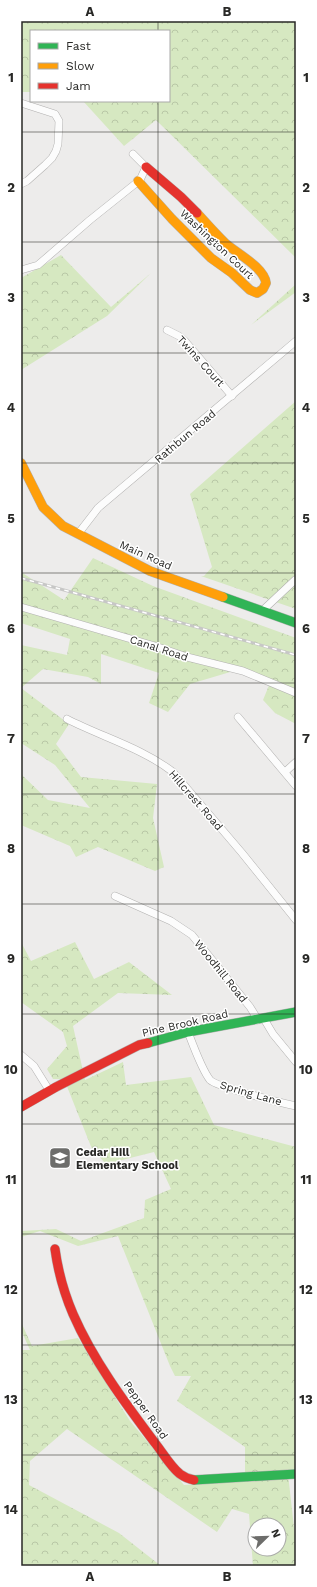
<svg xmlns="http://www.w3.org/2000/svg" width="317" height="1587" font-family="'Work Sans',sans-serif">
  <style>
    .forest { fill: url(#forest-crowns); fill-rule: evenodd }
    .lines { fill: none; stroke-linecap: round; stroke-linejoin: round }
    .street-casing { stroke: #b2b1b0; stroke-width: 8 }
    .fast-casing { stroke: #b2b1b0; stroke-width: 10 }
    .slow-casing { stroke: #b2b1b0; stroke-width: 10 }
    .jam-casing { stroke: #b2b1b0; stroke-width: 10 }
    .street { stroke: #fcfcfc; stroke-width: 7 }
    .fast { stroke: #30b455; stroke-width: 9 }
    .slow { stroke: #ff9f0a; stroke-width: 9 }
    .jam { stroke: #e5322d; stroke-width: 9 }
    .rail-casing { stroke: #c7c7c6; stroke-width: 3 }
    .rail { stroke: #fff; stroke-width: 1.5; stroke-dasharray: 4.5; stroke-linecap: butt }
    .grid { fill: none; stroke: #282826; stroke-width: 1; stroke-opacity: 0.55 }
    .labels { text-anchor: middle; stroke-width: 3; stroke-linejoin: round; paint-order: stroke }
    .street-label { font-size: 11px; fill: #282826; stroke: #fff }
    .poi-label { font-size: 11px; font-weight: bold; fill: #282826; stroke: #fff; text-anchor: start }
    .neatline { fill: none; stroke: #282826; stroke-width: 1.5 }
    .grid-label { font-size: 13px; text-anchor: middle; font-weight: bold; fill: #282826 }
  </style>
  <defs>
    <pattern id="forest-crowns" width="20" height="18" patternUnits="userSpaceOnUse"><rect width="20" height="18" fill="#d6e8c1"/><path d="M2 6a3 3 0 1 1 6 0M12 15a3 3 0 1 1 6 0" fill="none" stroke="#b8c7a6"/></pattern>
  </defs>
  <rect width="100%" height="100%" fill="#edeceb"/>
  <g class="forest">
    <path d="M21,21h275v237l-140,-138 -32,26 -41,-45h86v-70h-138v61h-10z"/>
    <path d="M61,255l50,52 40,-34 -44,43 -86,54v-92z"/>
    <path d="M296,284v8l-45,33z"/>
    <path d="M296,401v208l-95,-33h3l8,-9 -22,-73z"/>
    <path d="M93,558l60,28 143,52v86l-21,-11 -12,-13 7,-17 -33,-13 -47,14 -22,28 -19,-9 10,-30 -58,-19v30l-13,-7 -45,-8 -22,19 48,36 -13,20 25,33 76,7 -4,34 11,49 -9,4 -57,-24 -22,10 -6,-11 -49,-21 1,-50 26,25 42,8 -35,-43 -34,-22v-98l46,10 3,-16 -49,-16v-51l43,28z"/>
    <path d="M21,942l10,19 44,-19 19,37 35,-17 43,33 -54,-2 -45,33 12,54 38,-18 3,23 65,-8 23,48 82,22v327h-8l8,71v21h-43l-4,-52 -17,-5 -15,23 -150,-103 -37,32 -1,24 90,48 42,33h-140v-216h9l-9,-20v-8l11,24 46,-8 52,83 54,64 61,-4v-34l-68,-46 14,-25h-16l-5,-10 -52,-130 -40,10 -38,-15 -19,6v-6l35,-2 25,12 63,-23 1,-18 26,-11 -17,-37 -48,12 -14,-15 -28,-70h-11l-6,-10 20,-23 -4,-14 -42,-30zM255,1525h24v24h-24z"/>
  </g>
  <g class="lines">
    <g class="street-casing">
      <g id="street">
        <path d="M21,103l34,11 4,7 -1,23 -2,7 -4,7 -7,7 -18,16 -6,3"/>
        <path d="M21,270l17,-5 52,-45 50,-40 6,-13 -13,-13"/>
        <path d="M167,330l12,6 5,4 48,56"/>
        <path d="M78,534l20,-26 198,-167"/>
        <path d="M21,607l134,39 32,11 56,14 53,22"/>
        <path d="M262,611l33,-31"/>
        <path d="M238,717l58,69"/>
        <path d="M67,719c35,18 75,29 106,53l69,81 54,67"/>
        <path d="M285,772l11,-10"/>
        <path d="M115,896l56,25 21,14 58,72 8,13"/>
        <path d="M264,1019l9,15 23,28"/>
        <path d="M188,1032c5,13 14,38 22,48 7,7 72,23 86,26"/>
        <path d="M21,1055l13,11 15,24"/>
      </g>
    </g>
    <g class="fast-casing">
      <g id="fast">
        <path d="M223,597l73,26"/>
        <path d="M148,1043l40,-11 108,-20"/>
        <path d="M194,1480l102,-6"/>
      </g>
    </g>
    <g class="slow-casing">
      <g id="slow">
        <path d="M138,181l34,38 39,39 21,15 18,17 7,3 6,-4 3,-6c-2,-16 -30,-30 -41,-40 -10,-10 -19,-20 -28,-30"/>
        <path d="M21,463l22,44 20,19 87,45 73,26"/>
      </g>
    </g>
    <g class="jam-casing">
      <g id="jam">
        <path d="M146,167l35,30 16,16"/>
        <path d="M21,1107l35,-20 83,-42 9,-2"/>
        <path d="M55,1249c3,22 9,44 18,65 20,46 52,89 82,129 8,10 15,23 25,31 4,3 9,5 14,6"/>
      </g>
    </g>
    <use href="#street" class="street"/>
    <use href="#fast" class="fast"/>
    <use href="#slow" class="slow"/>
    <use href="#jam" class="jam"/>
    <g class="rail-casing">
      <path id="rail" d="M21,578l275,77"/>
    </g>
    <use href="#rail" class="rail"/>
  </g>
  <path class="grid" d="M158,21v10M158,101v1465M21,132h275M21,242h275M21,353h275M21,463h275M21,573h275M21,683h275M21,794h275M21,904h275M21,1014h275M21,1124h275M21,1234h275M21,1345h275M21,1455h275"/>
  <defs>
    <g id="school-square" transform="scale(1.15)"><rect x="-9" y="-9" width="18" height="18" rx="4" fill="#6d6d6b" stroke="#fff"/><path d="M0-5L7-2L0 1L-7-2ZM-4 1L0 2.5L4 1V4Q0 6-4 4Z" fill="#fff"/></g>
  </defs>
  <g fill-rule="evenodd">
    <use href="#school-square" x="60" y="1158"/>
  </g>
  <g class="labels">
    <g class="street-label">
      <text transform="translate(217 244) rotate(43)" y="4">Washington Court</text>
      <text transform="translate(201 361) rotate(48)" y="4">Twins Court</text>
      <text transform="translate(185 436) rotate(-40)" y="4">Rathbun Road</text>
      <text transform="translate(146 555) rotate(24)" y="4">Main Road</text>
      <text transform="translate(159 648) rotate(18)" y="4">Canal Road</text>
      <text transform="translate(196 800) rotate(49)" y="4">Hillcrest Road</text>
      <text transform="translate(221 971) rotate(51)" y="4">Woodhill Road</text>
      <text transform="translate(185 1023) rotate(-13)" y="4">Pine Brook Road</text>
      <text transform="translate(251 1093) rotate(16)" y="4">Spring Lane</text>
      <text transform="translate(146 1410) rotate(55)" y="4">Pepper Road</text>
    </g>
    <g class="poi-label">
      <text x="76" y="1156">Cedar Hill<tspan x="76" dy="13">Elementary School</tspan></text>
    </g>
  </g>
  <rect width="317" height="1587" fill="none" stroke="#ffffff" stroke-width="44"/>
  <rect x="30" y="30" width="140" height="72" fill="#ffffff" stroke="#a9a9a8"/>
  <rect x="38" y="43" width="20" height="6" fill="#30b455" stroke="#a9a9a8"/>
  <text x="66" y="50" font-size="12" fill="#282826">Fast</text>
  <rect x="38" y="63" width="20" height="6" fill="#ff9f0a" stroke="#a9a9a8"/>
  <text x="66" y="70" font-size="12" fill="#282826">Slow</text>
  <rect x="38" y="83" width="20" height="6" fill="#e5322d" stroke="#a9a9a8"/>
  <text x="66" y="90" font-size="12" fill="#282826">Jam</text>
  <g transform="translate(267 1537) rotate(67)"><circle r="19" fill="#ffffff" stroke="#a9a9a8"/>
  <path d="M0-3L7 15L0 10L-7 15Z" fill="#6d6d6b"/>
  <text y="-6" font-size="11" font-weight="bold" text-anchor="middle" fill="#282826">N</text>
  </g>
  <rect x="22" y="22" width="273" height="1543" class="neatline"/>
  <g class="grid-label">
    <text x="90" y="16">A</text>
    <text x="227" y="16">B</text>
    <text x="11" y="82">1</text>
    <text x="306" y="82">1</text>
    <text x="11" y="192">2</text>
    <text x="306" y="192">2</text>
    <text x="11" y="302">3</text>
    <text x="306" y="302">3</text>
    <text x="11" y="412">4</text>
    <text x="306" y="412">4</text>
    <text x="11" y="523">5</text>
    <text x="306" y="523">5</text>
    <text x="11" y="633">6</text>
    <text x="306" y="633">6</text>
    <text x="11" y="743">7</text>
    <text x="306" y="743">7</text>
    <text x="11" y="853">8</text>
    <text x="306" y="853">8</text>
    <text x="11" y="963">9</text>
    <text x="306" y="963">9</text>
    <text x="11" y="1074">10</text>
    <text x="306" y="1074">10</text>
    <text x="11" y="1184">11</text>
    <text x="306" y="1184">11</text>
    <text x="11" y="1294">12</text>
    <text x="306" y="1294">12</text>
    <text x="11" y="1404">13</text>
    <text x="306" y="1404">13</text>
    <text x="11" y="1514">14</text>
    <text x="306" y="1514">14</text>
    <text x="90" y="1581">A</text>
    <text x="227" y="1581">B</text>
  </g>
</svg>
